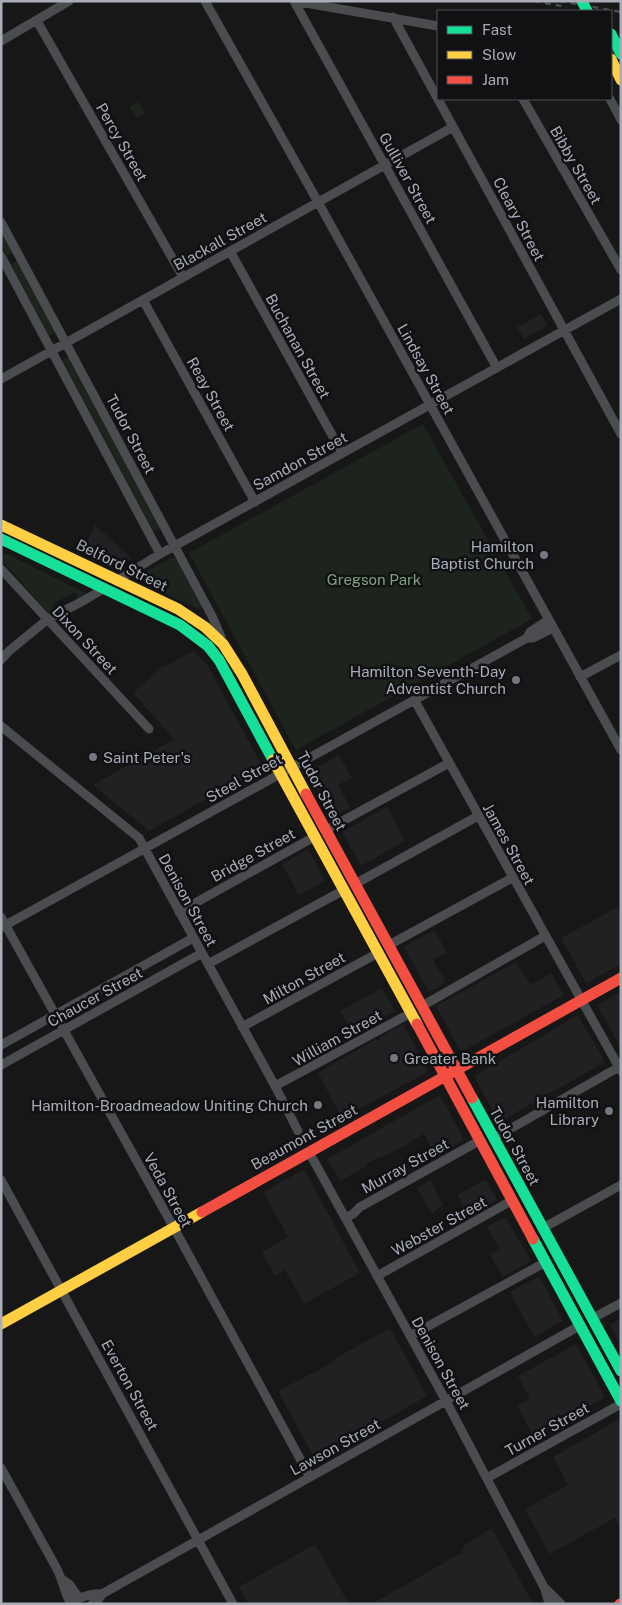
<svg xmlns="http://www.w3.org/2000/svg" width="622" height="1605" font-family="'Public Sans',sans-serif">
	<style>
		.built { fill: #212123 }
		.green { fill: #1d241e }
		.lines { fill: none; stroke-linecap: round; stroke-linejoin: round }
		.street { stroke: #4b4c50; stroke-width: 9 }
		.fast { stroke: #16e098; stroke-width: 11 }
		.slow { stroke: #ffcf43; stroke-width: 11 }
		.jam { stroke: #f24e42; stroke-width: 11 }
		.rail { stroke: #4b4c4f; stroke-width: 2.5; stroke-dasharray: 6 5; stroke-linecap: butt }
		.fast-bridge { stroke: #16e098; stroke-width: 11 }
		.poi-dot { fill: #757880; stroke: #111113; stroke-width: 2 }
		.labels { text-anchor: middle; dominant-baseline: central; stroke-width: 5; stroke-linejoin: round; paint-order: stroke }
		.street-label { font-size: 15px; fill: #a8adb8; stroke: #111113 }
		.poi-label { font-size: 15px; fill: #a8adb8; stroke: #111113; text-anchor: end }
		.park-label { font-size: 15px; fill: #7fa381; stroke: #111113 }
	</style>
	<rect width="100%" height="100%" fill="#171717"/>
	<path class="built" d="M541,314L547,326L524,339L517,327Z
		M95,525L132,558L117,566L83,551Z
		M194,651L208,666L263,768L149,831L93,785L174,739L133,693L162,667H164Z
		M339,755L352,778L338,785L350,807L333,817L308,772Z
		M387,807L405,841L361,866L342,832Z
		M308,849L325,881L299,895L282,864Z
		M618,907L621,912V964L586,983L561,938Z
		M434,930L447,952L433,960L446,982L429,992L404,947Z
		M516,962L530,985L551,973L564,995L461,1052L436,1006Z
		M382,988L395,1011L353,1034L340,1011Z
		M621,992V1047L597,1005Z
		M578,1015L605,1062L499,1122L475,1078L476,1075Z
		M403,1024L427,1068L426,1073L342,1118L318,1073L376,1039L378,1041L380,1040V1037Z
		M440,1095L464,1140L435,1156L424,1134L397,1150L382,1157L377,1158L366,1164L367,1166L340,1181L327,1159Z
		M304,1169L360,1273L304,1304L285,1270L275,1276L262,1252L288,1237L263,1192Z
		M486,1179L497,1200L469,1216L457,1195Z
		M431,1180L442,1203V1206L432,1214L417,1188Z
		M506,1217L531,1261L503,1277L490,1255L500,1249L487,1227Z
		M539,1276L563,1321L534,1337L510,1292Z
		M621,1318V1346L610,1325Z
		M390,1328L427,1396L315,1459L278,1391L335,1361L334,1359Z
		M576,1344L605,1397L534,1437L517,1406L530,1398L518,1376Z
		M618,1420L621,1426V1527L615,1518L549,1554L525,1509L568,1485L553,1457Z
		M492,1528L533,1604H372L461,1553L464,1545Z
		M315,1544L349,1604H248L239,1587Z"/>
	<path class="green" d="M138,102L145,113L136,118L129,107Z
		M1,231L13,252L7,256L1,246Z
		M17,261L55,333L49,336L11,264Z
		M68,357L160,529L154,532L62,360Z
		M423,424L532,619L296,750L189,553Z
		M5,554L9,555L87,594L79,599L74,592L52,605L56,612H47L2,560L1,558Z
		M171,558H175L178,560L202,606L200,610L139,581V575Z"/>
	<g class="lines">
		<path class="street" d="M205,1L318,202L621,750
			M294,1L497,368
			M294,1L438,26
			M393,17L621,434
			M37,21L183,277
			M1,41L69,1
			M523,99L621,270
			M610,99L621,120
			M1,222L212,616L221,637
			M230,251L342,453
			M1,256L160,554
			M143,300L255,502
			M1,379L453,127
			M1,569L149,729
			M116,581L160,554L621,299
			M527,638L530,632L548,620
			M1,660L9,651L48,619L83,601L105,588
			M580,677L621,655
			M415,701L621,1071
			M1,726L139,838L275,1086L298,1131
			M326,830L449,763
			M355,884L478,816
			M179,912L314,837
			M1,917L174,1228L310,1477
			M2,927L527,638H533L553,628
			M389,945L512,878
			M208,964L344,890
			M422,1006L545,936
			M242,1027L378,953
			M1,1045L193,938
			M1,1065L202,953
			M275,1086L411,1013
			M494,1138L621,1066
			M309,1152L446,1401L545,1589L549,1604
			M1,1180L233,1604
			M345,1218L353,1214L360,1207L479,1141
			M543,1228L621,1185
			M377,1276L513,1200
			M593,1318L621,1303
			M410,1336L546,1262
			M1,1468L57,1569C63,1581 64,1592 71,1604
			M487,1478L621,1404
			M63,1580L70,1585L79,1598
			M546,1589L561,1604
			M71,1604L75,1599C86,1597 90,1592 102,1594
			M92,1604L99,1599L102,1594L581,1325"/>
		<path class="fast" d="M611,34L621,54
			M1,539L180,625L208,646L219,660L273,760
			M472,1098L621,1371
			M533,1239L621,1401"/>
		<path class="slow" d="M611,59L621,80
			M1,525L178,609L205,627L223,644L242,674L306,794
			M273,760L417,1024
			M1,1324L202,1212"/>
		<path class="jam" d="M306,794L472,1098
			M417,1024L533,1239
			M202,1212L621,978
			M620,1604H621"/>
		<path class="rail" d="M534,1L567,7
			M560,1L621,12"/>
		<path class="fast-bridge" d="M582,1L587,11"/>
	</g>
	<g class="poi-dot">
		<circle cx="544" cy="555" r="5"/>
		<circle cx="516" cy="680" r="5"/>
		<circle cx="93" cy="757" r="5"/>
		<circle cx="394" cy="1058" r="5"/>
		<circle cx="318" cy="1105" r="5"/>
		<circle cx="609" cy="1111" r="5"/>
	</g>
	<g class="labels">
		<g class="street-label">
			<text transform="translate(122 142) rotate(60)">Percy Street</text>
			<text transform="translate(576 165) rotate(60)">Bibby Street</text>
			<text transform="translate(408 178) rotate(61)">Gulliver Street</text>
			<text transform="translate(519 219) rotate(62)">Cleary Street</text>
			<text transform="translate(220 241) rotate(-29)">Blackall Street</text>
			<text transform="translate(298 346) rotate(61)">Buchanan Street</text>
			<text transform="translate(426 369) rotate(61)">Lindsay Street</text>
			<text transform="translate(211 394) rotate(61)">Reay Street</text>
			<text transform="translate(131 434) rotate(62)">Tudor Street</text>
			<text transform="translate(300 461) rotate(-29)">Samdon Street</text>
			<text transform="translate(122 565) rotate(26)">Belford Street</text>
			<text transform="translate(85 640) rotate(47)">Dixon Street</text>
			<text transform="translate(244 778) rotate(-29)">Steel Street</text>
			<text transform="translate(322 791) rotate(62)">Tudor Street</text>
			<text transform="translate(509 844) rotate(61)">James Street</text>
			<text transform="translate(253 855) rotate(-29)">Bridge Street</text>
			<text transform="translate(188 900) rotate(61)">Denison Street</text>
			<text transform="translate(304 978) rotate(-29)">Milton Street</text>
			<text transform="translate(95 997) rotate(-29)">Chaucer Street</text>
			<text transform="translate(337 1038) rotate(-29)">William Street</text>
			<text transform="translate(304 1137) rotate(-29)">Beaumont Street</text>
			<text transform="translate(515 1146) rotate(61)">Tudor Street</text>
			<text transform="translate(405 1166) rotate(-29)">Murray Street</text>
			<text transform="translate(168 1190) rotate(61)">Veda Street</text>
			<text transform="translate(439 1226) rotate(-29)">Webster Street</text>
			<text transform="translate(441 1363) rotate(61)">Denison Street</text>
			<text transform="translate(130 1385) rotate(61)">Everton Street</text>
			<text transform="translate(547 1429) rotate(-29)">Turner Street</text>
			<text transform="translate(335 1447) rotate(-29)">Lawson Street</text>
		</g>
		<g class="poi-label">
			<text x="534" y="546">Hamilton<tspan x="534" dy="17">Baptist Church</tspan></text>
			<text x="506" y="671">Hamilton Seventh-Day<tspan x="506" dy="17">Adventist Church</tspan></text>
			<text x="103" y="757" text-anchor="start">Saint Peter's</text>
			<text x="404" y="1058" text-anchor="start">Greater Bank</text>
			<text x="599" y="1102">Hamilton<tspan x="599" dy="17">Library</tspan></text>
			<text x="308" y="1105">Hamilton-Broadmeadow Uniting Church</text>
		</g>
		<g class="park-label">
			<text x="374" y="579">Gregson Park</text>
		</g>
	</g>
	<rect width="622" height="1605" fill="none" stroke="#a8adb8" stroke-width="5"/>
	<rect x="437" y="10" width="175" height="90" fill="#111113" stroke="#4d4f55"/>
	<rect x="447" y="26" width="25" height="8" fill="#16e098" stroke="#4d4f55"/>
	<text x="482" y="35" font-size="15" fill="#a8adb8">Fast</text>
	<rect x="447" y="51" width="25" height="8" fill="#ffcf43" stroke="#4d4f55"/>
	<text x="482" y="60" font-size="15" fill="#a8adb8">Slow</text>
	<rect x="447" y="76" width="25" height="8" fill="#f24e42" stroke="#4d4f55"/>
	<text x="482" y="85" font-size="15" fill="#a8adb8">Jam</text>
</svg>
